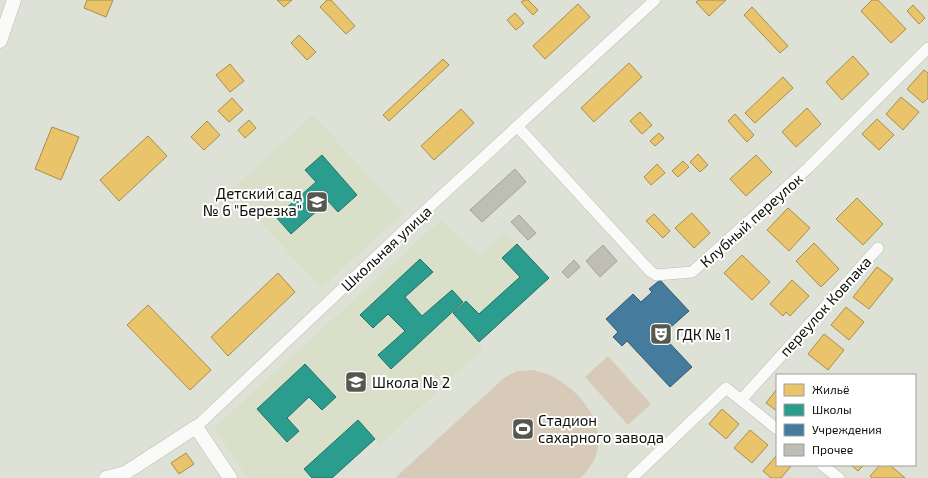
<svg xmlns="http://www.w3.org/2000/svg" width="928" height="478" font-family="'Exo 2',sans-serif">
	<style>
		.built { fill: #dadfca }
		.green { fill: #d8cab8 }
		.homes { fill: #e9c46a; stroke: #a78e4d }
		.schools { fill: #2a9d8f; stroke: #217266 }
		.public { fill: #457b9d; stroke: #345b70 }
		.building { fill: #bebeb5; stroke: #a3a39a }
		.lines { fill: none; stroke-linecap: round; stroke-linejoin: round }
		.minor-casing { stroke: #babdb4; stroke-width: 12 }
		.tertiary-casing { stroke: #babdb4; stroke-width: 15 }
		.minor { stroke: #fafaf9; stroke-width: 11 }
		.tertiary { stroke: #fafaf9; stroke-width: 14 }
		.labels { text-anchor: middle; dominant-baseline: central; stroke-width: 4; stroke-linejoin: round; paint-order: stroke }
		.poi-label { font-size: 15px; fill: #0d0f08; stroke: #fff; text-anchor: start }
		.street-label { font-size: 15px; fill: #0d0f08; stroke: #fff }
	</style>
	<rect width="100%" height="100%" fill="#dee1d6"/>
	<path class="built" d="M313,115L403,213L321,288L231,190Z
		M441,220L480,256L504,233L517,244L549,278L478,343L483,349L379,446L375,439L332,478H247L214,428Z"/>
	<path class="green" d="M608,356L651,404L628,425L585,377Z
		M533,370C538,372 545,373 550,375C590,395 619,443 580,478H395L504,378L517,371Z"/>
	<path class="homes" d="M87,0H113L106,17L84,8Z
		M277,0H292L284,7Z
		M327,0H331L355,26L346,34L320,7Z
		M524,0H528L538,10L533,15L521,2Z
		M699,0H726L709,16L696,2Z
		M872,0H878L906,29L891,43L861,11Z
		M578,4L590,17L545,59L533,46Z
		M913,5L925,18L919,24L907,11Z
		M752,7L788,46L780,53L744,15Z
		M515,13L524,23L516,30L507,20Z
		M299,35L316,52L307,60L291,43Z
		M853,56L869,74L842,100L826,82Z
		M443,59L449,65L389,121L383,115Z
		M629,63L642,77L594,122L581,108Z
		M230,64L244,81L230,92L216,75Z
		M924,70L928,73V98L923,103L907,89Z
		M783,77L793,88L755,123L745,113Z
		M901,97L919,112L903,130L886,114Z
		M232,98L243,110L229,122L218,111Z
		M807,108L821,124L796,147L782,132Z
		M461,109L474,123L434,160L421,146Z
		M640,112L652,125L642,134L630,121Z
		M735,114L754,135L747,142L728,121Z
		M877,119L894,135L879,150L862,134Z
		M249,120L256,128L245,138L238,130Z
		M207,121L220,135L204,150L191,137Z
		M52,127L79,137L61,180L35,169Z
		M659,133L664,138L655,146L650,141Z
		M148,136L167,156L119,201L100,180Z
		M698,154L708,165L700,172L690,162Z
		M756,155L772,172L746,196L730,179Z
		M683,161L689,167L678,177L672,171Z
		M657,164L665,173L651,185L644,177Z
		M857,198L883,224L863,245L836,219Z
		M788,208L810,228L789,251L767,230Z
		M692,213L710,233L694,248L675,228Z
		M654,214L670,231L663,238L646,221Z
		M814,243L839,269L821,287L796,261Z
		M742,255L770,282L752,300L724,273Z
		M877,267L893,279L869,309L853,297Z
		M278,273L295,292L228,356L211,337Z
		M792,280L809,296L790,316L786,312L783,316L770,304Z
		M148,305L211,370L190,390L127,325Z
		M846,307L864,322L849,340L831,325Z
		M824,334L844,350L828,370L808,354Z
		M777,389V411L766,403Z
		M722,409L739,424L726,439L709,424Z
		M750,430L768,445L752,463L734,448Z
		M186,453L194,464L179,474L171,463Z
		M777,455V465H792L781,478H771L763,471Z
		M851,465H864L858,471Z
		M880,465H890L905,478H872L870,476Z"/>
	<path class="schools" d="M322,155L357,195L338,212L328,201L291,234L276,217L316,182L305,170Z
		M517,244L549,278L479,342L453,313L466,301L479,314L520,277L502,258Z
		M420,259L433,272L405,297L422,316L452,290L463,302L391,369L378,355L405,331L388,314L373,328L360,315Z
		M305,364L336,397L322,410L309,397L287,418L299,431L287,442L257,409Z
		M358,420L375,439L332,478H312L304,469Z"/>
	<path class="public" d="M660,280L689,311L662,335L692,367L670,387L627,341L622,346L613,337L618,332L606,319L633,294L641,302L652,292L649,289Z"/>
	<path class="building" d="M515,169L526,182L482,222L470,210Z
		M519,215L536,233L528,240L511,222Z
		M603,245L617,261L600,277L586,261Z
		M574,260L580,267L568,278L562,272Z"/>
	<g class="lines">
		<g class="minor-casing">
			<path id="minor" d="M517,126L650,271L656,275L692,272L809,167L928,48
				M741,400L878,248
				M196,427L414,221L655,0
				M822,465L839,478
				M632,478L726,388L777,429"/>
		</g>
		<g class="tertiary-casing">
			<path id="tertiary" d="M0,41L14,0
				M106,478L125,473L196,427L230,478"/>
		</g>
		<use href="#minor" class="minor"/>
		<use href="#tertiary" class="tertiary"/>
	</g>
	<defs>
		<g id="school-square" transform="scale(1.15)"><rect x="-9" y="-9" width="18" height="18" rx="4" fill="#565850" stroke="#fff"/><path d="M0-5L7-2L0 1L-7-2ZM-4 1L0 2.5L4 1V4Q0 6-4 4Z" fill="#fff"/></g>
		<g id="theatre-square" transform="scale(1.15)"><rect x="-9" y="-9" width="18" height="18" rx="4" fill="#565850" stroke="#fff"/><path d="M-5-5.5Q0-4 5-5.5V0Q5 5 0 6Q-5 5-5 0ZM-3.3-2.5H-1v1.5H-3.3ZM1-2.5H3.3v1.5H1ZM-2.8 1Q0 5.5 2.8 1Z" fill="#fff"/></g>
		<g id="stadium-square" transform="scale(1.15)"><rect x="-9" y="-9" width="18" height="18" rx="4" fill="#565850" stroke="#fff"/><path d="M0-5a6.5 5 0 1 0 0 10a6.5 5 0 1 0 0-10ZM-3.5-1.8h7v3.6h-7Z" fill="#fff"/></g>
	</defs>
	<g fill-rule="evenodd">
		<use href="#school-square" x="317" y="202"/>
		<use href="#theatre-square" x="661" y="334"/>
		<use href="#school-square" x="356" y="382"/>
		<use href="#stadium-square" x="523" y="429"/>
	</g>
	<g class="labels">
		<g class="poi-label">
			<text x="302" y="193" text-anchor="end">Детский сад<tspan x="302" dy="17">№ 6 "Березка"</tspan></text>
			<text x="676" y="334">ГДК № 1</text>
			<text x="372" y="382">Школа № 2</text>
			<text x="538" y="420">Стадион<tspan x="538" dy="17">сахарного завода</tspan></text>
		</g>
		<g class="street-label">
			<text transform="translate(751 220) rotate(-42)">Клубный переулок</text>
			<text transform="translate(386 248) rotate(-43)">Школьная улица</text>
			<text transform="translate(825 306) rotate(-48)">переулок Ковпака</text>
		</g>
	</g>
	<rect x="776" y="374" width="140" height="92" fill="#ffffff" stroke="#9e9f9c"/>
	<rect x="784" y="384" width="20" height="12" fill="#e9c46a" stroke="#9e9f9c"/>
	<text x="812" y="394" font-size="12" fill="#0d0f08">Жильё</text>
	<rect x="784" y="404" width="20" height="12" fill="#2a9d8f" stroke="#9e9f9c"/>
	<text x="812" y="414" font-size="12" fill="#0d0f08">Школы</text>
	<rect x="784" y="424" width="20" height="12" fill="#457b9d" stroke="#9e9f9c"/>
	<text x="812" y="434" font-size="12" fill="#0d0f08">Учреждения</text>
	<rect x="784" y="444" width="20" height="12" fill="#bebeb5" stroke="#9e9f9c"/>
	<text x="812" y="454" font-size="12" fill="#0d0f08">Прочее</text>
</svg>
